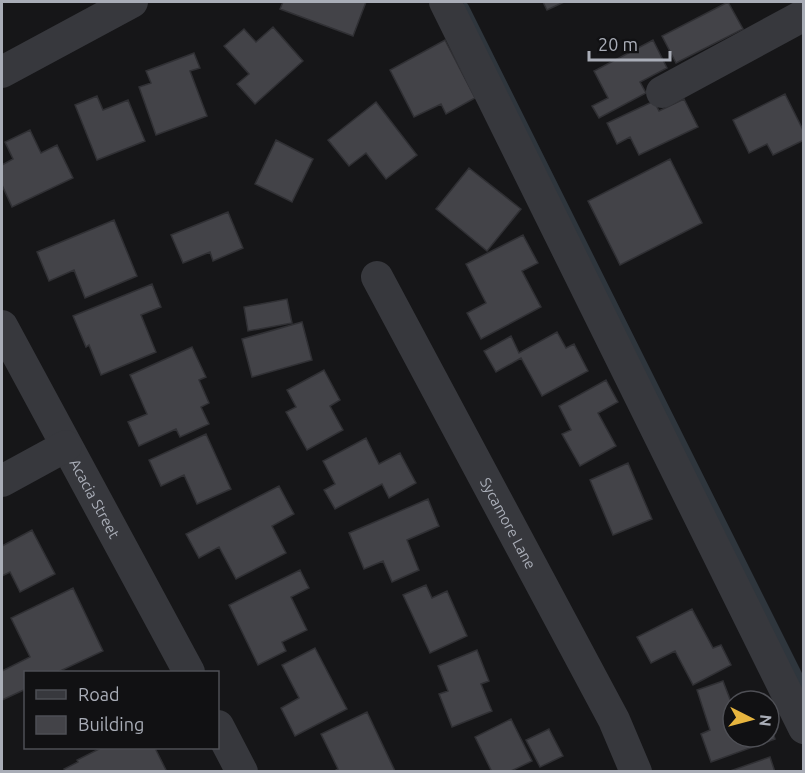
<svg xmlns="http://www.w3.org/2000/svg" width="805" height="773" font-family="Ubuntu,sans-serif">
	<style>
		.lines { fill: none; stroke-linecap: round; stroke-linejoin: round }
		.stream { stroke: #2f363d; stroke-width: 8 }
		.building { fill: #434348; stroke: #303034; stroke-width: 1.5 }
		.minor { stroke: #37383d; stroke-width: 32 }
		.labels { text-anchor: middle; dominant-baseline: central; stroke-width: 4.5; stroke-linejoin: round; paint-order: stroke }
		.street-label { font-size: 15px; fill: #a9adb7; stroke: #111113 }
	</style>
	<rect width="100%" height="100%" fill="#161618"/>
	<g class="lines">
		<path class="stream" d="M465,7L804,686"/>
	</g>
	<path class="building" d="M283,2H366L353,36L280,9Z
		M543,2H564L547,10Z
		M728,2L743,29L676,63L662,36Z
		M273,27L303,61L255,104L237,84L249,74L224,46L244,29L256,42Z
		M445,40L475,98L446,114L441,104L414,117L390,70Z
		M653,40L667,68L640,82L646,93L599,118L592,106L608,98L594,71Z
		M194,53L200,68L190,71L207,116L156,135L139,87L151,83L146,71Z
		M785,94L804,132V140L773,155L767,144L749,153L733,120Z
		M97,96L103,110L128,100L145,141L97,160L75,105Z
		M684,99L698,127L639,155L630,137L617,144L607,123L654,101L659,111Z
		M376,102L417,155L386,179L366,153L349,166L328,140Z
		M30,130L41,153L57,145L73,178L12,207L2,185V165L13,159L5,142Z
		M276,140L313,159L292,202L255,184Z
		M670,159L702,223L620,265L588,201Z
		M469,168L521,209L487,251L436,209Z
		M228,212L243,248L213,261L210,252L183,263L171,235Z
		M114,220L137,276L85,298L74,270L49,281L37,252Z
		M523,235L538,263L522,271L541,307L481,339L467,313L486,303L466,264Z
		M152,284L161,307L141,315L156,352L101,375L89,345L86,347L73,316Z
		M287,299L292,323L248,331L244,307Z
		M302,322L312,360L252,377L242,339Z
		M557,332L566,348L574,344L588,371L542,396L521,358L496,372L484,351L511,336L519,353Z
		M192,347L206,377L199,380L209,403L201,407L209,424L180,437L176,429L139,446L128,422L147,414L130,375Z
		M324,370L340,400L330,406L343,430L307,450L286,412L296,407L287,390Z
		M606,380L618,402L598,413L616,446L580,466L562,434L571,430L559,406Z
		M206,434L231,489L197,504L184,475L161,486L149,460Z
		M366,438L379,464L400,453L416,483L389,498L382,484L335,509L324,490L335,484L323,461Z
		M628,463L652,519L613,535L590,480Z
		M279,486L294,514L272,526L286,553L236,579L219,547L199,558L186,534Z
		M428,499L439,526L407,540L419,570L392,582L383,561L364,569L349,533Z
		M32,530L55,574L20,592L10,572L2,576V546Z
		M300,570L309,588L291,597L307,630L282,642L286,651L258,665L229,605Z
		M426,585L432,598L447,591L467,636L430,653L403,595Z
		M73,588L103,651L58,672H26V689L2,700V671L30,657L11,618Z
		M692,609L713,648L721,645L731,665L693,685L675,651L651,663L637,637Z
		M315,648L347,709L295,736L281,708L299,698L282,665Z
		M477,650L489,681L481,684L492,711L452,727L439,694L448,691L438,666Z
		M723,681L733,707V737H769V720L775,739L711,762L701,734L710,730L697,690Z
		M367,712L395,771L333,772L338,769L321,734Z
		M511,719L532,761L509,772H492L475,737Z
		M549,729L563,756L540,767L526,740Z
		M101,748H155L167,772H66L64,769L78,762L77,760Z
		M770,757L775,772H730V771Z"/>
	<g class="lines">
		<g class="minor">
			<path d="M445,2L804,728"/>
			<path d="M2,72L132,2"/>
			<path d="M662,92L804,15"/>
			<path id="s1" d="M377,277L614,720L636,772"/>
			<path id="s2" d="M2,326L189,672"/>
			<path d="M2,481L66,446"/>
			<path d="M218,726L242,772"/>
		</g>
	</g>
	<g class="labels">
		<g class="street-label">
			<text stroke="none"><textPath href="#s2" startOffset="196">Acacia Street</textPath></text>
			<text stroke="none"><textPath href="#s1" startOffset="279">Sycamore Lane</textPath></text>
		</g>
	</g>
	<rect width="805" height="773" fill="none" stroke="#a9adb7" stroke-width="6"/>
	<rect x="24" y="671" width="195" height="78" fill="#111113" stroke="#4e4f55" stroke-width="1.5"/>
	<rect x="36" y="690" width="30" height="9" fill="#37383d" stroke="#4e4f55" stroke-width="1.5"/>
	<text x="78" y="701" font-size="18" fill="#a9adb7">Road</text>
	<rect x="36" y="716" width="30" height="18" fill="#434348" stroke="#4e4f55" stroke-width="1.5"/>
	<text x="78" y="731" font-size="18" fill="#a9adb7">Building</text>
	<g transform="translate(751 719) rotate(96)"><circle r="28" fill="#111113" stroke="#4e4f55" stroke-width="1.5"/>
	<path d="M0-4.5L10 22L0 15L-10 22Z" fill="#e7b53f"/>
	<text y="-9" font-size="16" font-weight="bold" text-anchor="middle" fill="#a9adb7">N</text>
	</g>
	<path d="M589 51v9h81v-9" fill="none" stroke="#a9adb7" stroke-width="3"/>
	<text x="598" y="51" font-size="18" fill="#a9adb7" stroke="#111113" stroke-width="4.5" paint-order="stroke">20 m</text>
</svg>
